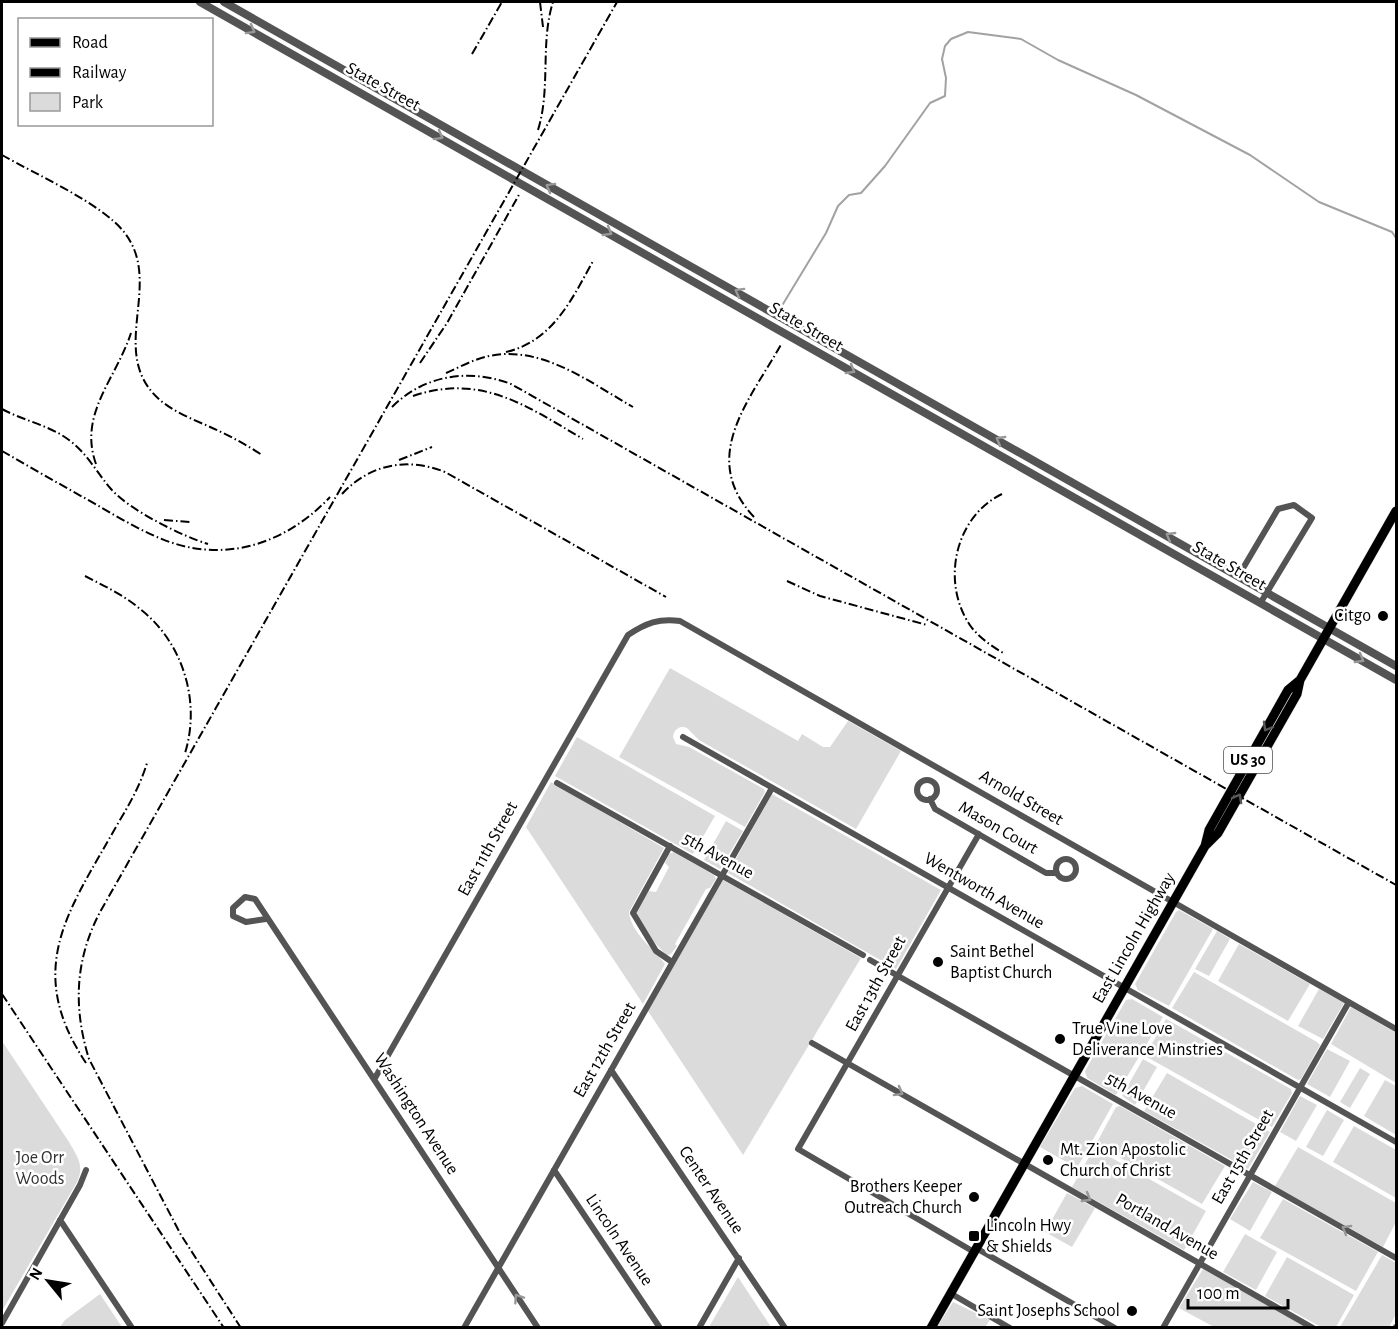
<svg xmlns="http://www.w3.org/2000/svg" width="1398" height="1329" font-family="'Alegreya Sans',sans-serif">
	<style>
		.green { fill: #dbdbdb }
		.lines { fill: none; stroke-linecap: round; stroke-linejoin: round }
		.stream { stroke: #a2a2a2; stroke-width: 2 }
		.primary-casing { stroke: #dbdbdb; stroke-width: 10 }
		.minor { stroke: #545454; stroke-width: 6 }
		.tertiary { stroke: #545454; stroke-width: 8 }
		.primary { stroke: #000; stroke-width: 9 }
		.rail { stroke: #000; stroke-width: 2; stroke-dasharray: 9 3 1.5 3; stroke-linecap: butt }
		.oneway { stroke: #989898 }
		.oneway2 { stroke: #595959 }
		.poi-dot { fill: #000; stroke: #fff; stroke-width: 2 }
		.labels { text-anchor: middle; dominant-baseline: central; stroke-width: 5; stroke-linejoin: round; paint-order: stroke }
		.shield { fill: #fff; stroke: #4c4c4c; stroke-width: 1.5 }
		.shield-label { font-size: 16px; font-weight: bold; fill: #000 }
		.street-label { font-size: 18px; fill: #000; stroke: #fff }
		.poi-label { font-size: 18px; fill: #000; stroke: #fff; text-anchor: start }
		.park-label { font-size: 18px; fill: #323232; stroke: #fff }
	</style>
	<rect width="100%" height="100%" fill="#fff"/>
	<path class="green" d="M670,668L798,741L802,734L823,747H830L848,721L901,751L856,829L699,740L687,728C679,725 674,730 673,737L676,744L689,747L764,789L765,792L745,827L619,757Z
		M577,737L715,816L693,854L555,776Z
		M551,782L664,848L629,912C631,933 654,949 665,964L643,1004L526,827Z
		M772,794L941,890L896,969L728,873Z
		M726,821L743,831L720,869L704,860Z
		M674,852L714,875L716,879L710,888L706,889L675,944L677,946L671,954L667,955C660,950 635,921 637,912C639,905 645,897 649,891L656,892L669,867L665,863L669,854Z
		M723,880L861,958L743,1155L648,1011Z
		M1179,910L1213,929L1169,1006L1138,990L1135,984L1176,912Z
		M1217,931L1230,939L1209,976L1195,969Z
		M1239,944L1310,984L1288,1021L1218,981Z
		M1194,972L1317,1042L1320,1045L1301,1079L1298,1080L1172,1008Z
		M1319,989L1344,1003L1323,1039L1298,1026Z
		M1132,999L1163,1017L1116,1095L1087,1078L1085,1071L1126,1000Z
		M1351,1007L1396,1033V1083L1331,1044Z
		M1166,1019L1291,1089L1292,1093L1272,1127L1145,1056Z
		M2,1041L69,1142C77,1156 85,1166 77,1182L2,1311Z
		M1327,1049L1350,1061L1330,1097L1307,1084Z
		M1143,1059L1157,1067L1135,1105L1122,1096Z
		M1360,1068L1370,1074L1350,1108L1340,1102Z
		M1167,1073L1270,1132L1248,1169L1144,1111Z
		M1385,1080L1396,1086V1135L1364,1116Z
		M1082,1086L1113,1104L1077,1168L1040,1147L1075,1088Z
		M1300,1096L1317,1105L1296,1141L1280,1132Z
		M1120,1106L1225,1166L1202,1204L1096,1144L1116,1107Z
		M1327,1110L1344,1120L1323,1156L1306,1147Z
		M1354,1126L1396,1150V1198L1333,1162Z
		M1298,1147L1396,1203V1222L1383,1247L1275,1186Z
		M1094,1148L1206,1211L1184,1250L1072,1187Z
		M1253,1182L1272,1192L1250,1231L1230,1219Z
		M1067,1193L1095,1208L1072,1247L1045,1232Z
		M1283,1199L1378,1252L1356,1291L1260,1238Z
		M1245,1234L1277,1252L1256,1290L1223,1272Z
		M1382,1255L1396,1263V1314L1389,1327H1340Z
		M1287,1257L1354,1295L1336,1327H1321L1265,1296Z
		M1203,1269L1306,1327H1214L1179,1308Z
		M738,1277L771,1327H709Z
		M100,1294L122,1327H60L65,1320Z
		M953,1302L990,1320L985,1327H937Z"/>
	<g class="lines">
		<path class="stream" d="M783,304L826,233L838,206L849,195L861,193L885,166L930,103L945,96L946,78L942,59L945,46L951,39L968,32L1021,39L1058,60L1136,95L1250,155L1319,202L1392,232L1396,238"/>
		<g class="primary-casing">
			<path id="primary" d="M1205,846L1209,830L1288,690L1300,680
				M931,1328L1205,846L1218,833L1297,694L1300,680L1396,511"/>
		</g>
		<path class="minor" d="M1239,575L1278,509L1294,505L1312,518L1261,602
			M683,737L1396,1142
			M917 790a10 10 0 1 1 20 0a10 10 0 1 1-20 0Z
			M557,783L863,955
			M930,799L935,809L1046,873H1057
			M670,846L633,913L656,951L672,962
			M1056 869a10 10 0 1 1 20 0a10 10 0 1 1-20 0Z
			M266,919L246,922L233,916V908L245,897L255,899L538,1328
			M870,960L1396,1258
			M812,1043L1313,1328
			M611,1070L785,1328
			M375,1078L628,635C646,623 659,618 680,621L1396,1029
			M554,1170L660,1328
			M60,1220L132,1328
			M976,1248L1115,1328
			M974,1252L798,1149L979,834
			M950,1293L1010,1328
			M2,1323L80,1185L86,1170
			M464,1328L772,788
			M699,1328L739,1258
			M1163,1328L1349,1002
			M1396,1328V1327"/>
		<path class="tertiary" d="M200,2L1396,680
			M224,2L1396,666"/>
		<use href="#primary" class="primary"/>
		<path class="rail" d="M540,2L543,27
			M472,54L502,2
			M538,130C551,88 540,43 553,2
			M2,155C35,174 101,203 124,232C163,281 112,345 152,392C169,412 196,420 219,431C234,438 248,446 262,455
			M506,352C553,341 572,299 593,261
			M420,363L447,323L520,193
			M446,373C460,367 474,359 489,356C542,345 589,382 633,407
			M413,396C481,373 527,406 583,439
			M392,407C424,375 469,368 511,384L1396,885
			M2,409C24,421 49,425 69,440C87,453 97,473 111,489C129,510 182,536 208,544
			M2,451C33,469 65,487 97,505C116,516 136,528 157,537C220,565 284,546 330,497
			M399,460L432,447
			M96,464C78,414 116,379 131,333
			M342,494C370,464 407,457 445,472L666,597
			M1002,494C954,517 940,585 972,628C981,639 993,647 1005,654
			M754,517C698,457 750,400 782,343
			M164,520L191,522
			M85,576C104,586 124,595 140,609C183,642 201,702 185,753
			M787,581L820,596L927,625
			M2,994L224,1328
			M86,1063C23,968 69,911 117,825C129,805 140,786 147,763
			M241,1328L181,1235L89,1059C73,1007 75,960 100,912L617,2"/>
	</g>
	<defs><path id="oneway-chevron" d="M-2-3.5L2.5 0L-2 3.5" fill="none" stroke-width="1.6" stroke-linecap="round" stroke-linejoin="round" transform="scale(1.5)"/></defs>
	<g class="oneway">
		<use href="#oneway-chevron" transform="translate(251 30) rotate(29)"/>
		<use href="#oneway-chevron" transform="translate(439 136) rotate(29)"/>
		<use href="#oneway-chevron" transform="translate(550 187) rotate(-151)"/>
		<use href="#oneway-chevron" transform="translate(608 232) rotate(30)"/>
		<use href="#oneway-chevron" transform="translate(739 292) rotate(-151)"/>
		<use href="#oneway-chevron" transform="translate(851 370) rotate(30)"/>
		<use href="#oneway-chevron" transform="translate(1000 440) rotate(-150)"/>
		<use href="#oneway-chevron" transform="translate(1170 536) rotate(-150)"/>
		<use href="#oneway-chevron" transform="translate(1360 659) rotate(30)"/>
		<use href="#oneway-chevron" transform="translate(899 1092) rotate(29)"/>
		<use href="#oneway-chevron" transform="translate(1087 1198) rotate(30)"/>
		<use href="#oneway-chevron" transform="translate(1346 1229) rotate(-150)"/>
		<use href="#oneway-chevron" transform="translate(518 1298) rotate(-124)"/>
	</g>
	<g class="oneway2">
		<use href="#oneway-chevron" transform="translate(1267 727) rotate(120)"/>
		<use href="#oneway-chevron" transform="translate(1238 798) rotate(-61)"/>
	</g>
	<g class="poi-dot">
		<circle cx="1383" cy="616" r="6"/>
		<circle cx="938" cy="962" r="6"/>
		<circle cx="1060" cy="1039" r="6"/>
		<circle cx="1048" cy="1160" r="6"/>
		<circle cx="974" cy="1197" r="6"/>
		<rect x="968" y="1230" width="12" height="12" rx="3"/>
		<circle cx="1132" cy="1311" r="6"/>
	</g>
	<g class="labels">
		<rect class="shield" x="1224" y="747" width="48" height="26" rx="4.5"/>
		<g class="shield-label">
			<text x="1248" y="760">US 30</text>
		</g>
		<g class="street-label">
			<text transform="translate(383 87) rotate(29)">State Street</text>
			<text transform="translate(806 327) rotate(30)">State Street</text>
			<text transform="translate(1229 566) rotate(30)">State Street</text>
			<text transform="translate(1021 798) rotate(30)">Arnold Street</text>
			<text transform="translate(998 828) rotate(30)">Mason Court</text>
			<text transform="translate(488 849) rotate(-61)">East 11th Street</text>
			<text transform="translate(718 856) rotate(29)">5th Avenue</text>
			<text transform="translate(984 891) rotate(30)">Wentworth Avenue</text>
			<text transform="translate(1134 938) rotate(-60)">East Lincoln Highway</text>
			<text transform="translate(876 984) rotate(-61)">East 13th Street</text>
			<text transform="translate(605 1050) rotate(-60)">East 12th Street</text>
			<text transform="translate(1141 1096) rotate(29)">5th Avenue</text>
			<text transform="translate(416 1114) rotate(57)">Washington Avenue</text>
			<text transform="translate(1243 1157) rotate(-60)">East 15th Street</text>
			<text transform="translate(711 1190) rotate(56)">Center Avenue</text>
			<text transform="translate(1167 1227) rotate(30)">Portland Avenue</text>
			<text transform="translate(619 1240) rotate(56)">Lincoln Avenue</text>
		</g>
		<g class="poi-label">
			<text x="1371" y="616" text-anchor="end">Citgo</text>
			<text x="950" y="952">Saint Bethel<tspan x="950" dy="21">Baptist Church</tspan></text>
			<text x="1072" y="1029">True Vine Love<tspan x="1072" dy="21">Deliverance Minstries</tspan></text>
			<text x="1060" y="1150">Mt. Zion Apostolic<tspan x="1060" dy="21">Church of Christ</tspan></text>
			<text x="962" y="1187" text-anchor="end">Brothers Keeper<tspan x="962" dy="21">Outreach Church</tspan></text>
			<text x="986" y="1226">Lincoln Hwy<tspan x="986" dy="21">&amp; Shields</tspan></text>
			<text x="1120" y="1311" text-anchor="end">Saint Josephs School</text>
		</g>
		<g class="park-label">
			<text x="40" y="1158">Joe Orr<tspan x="40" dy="21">Woods</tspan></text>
		</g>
	</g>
	<rect width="1398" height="1329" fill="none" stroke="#000000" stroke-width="6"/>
	<rect x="18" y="18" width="195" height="108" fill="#ffffff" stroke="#999999" stroke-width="1.5"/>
	<rect x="30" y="38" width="30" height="9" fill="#000000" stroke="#999999" stroke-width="1.5"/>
	<text x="72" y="48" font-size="18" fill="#000000">Road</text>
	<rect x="30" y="68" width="30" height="9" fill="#000000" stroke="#999999" stroke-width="1.5"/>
	<text x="72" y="78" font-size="18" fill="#000000">Railway</text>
	<rect x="30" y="93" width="30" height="18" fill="#dbdbdb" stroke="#999999" stroke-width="1.5"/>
	<text x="72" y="108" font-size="18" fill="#000000">Park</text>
	<g transform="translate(48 1281) rotate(300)" stroke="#ffffff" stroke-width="4.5" paint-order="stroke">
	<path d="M0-4.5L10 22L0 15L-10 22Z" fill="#000000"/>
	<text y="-9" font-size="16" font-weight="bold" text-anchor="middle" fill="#000000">N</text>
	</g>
	<path d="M1188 1299v9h100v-9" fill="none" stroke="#000000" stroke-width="3"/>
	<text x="1197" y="1299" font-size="18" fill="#000000" stroke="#ffffff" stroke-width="4.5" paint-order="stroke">100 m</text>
</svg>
